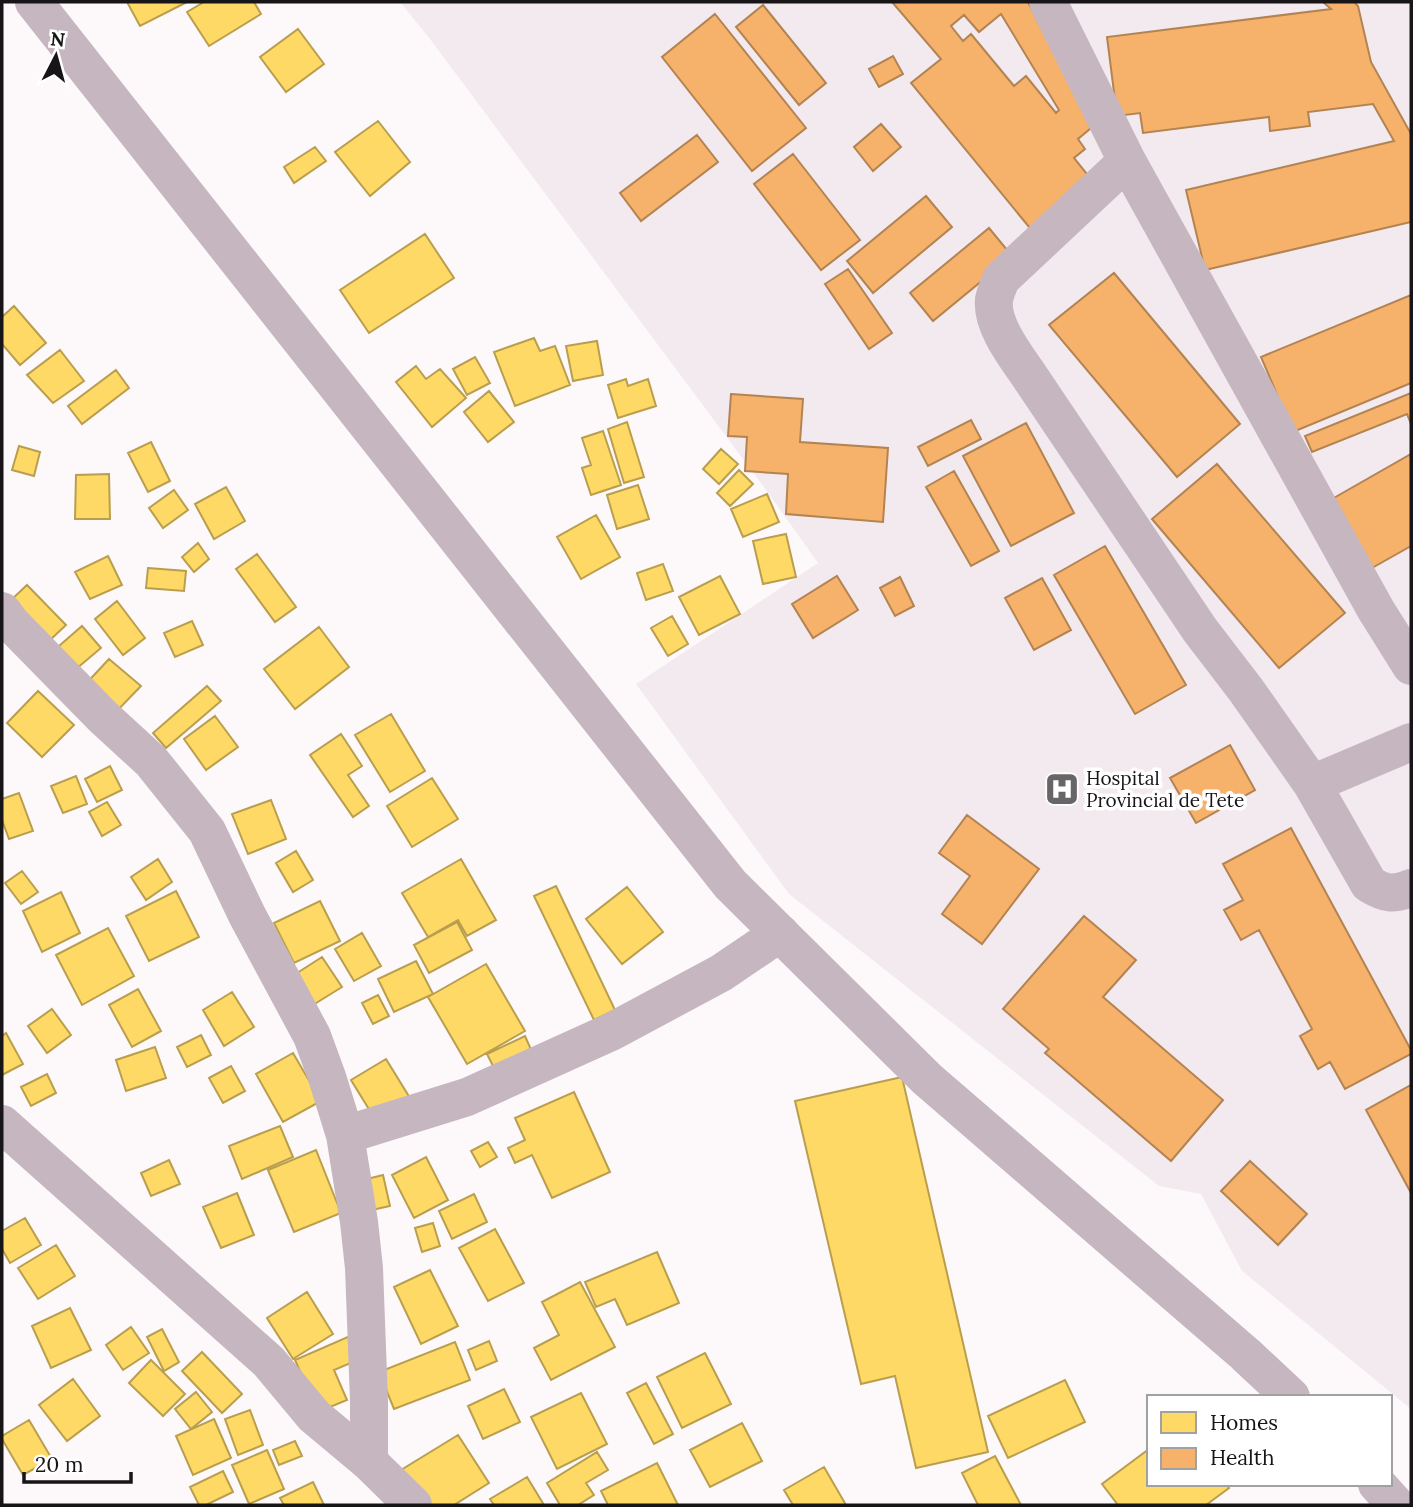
<svg xmlns="http://www.w3.org/2000/svg" width="1413" height="1507" font-family="Lora,serif">
	<style>
		.built { fill: #f3eaf0 }
		.homes { fill: #ffd966; stroke: #b99e4e; stroke-width: 2 }
		.health { fill: #f6b26b; stroke: #b38352; stroke-width: 2; fill-rule: evenodd }
		.lines { fill: none; stroke-linecap: round; stroke-linejoin: round }
		.minor { stroke: #c6b6c0; stroke-width: 38 }
		.labels { text-anchor: middle; dominant-baseline: central; stroke-width: 7; stroke-linejoin: round; paint-order: stroke }
		.poi-label { font-size: 19px; fill: #171517; stroke: #fff; text-anchor: start }
	</style>
	<rect width="100%" height="100%" fill="#fdf9fb"/>
	<path class="built" d="M400,2H1411V1409L1242,1271L1201,1194L1159,1186L789,894L636,684L818,563L766,490L430,39Z"/>
	<path class="homes" d="M127,2H187L140,26Z
		M204,2H254L261,14L209,46L187,12Z
		M298,29L324,64L286,92L260,57Z
		M378,121L410,162L370,196L335,152Z
		M315,147L326,161L294,183L284,167Z
		M425,234L454,278L369,333L340,290Z
		M14,306L46,343L20,365L2,344V317Z
		M534,338L540,351L555,346L570,385L515,406L494,352Z
		M597,341L603,375L573,381L566,346Z
		M60,350L84,381L53,403L27,375Z
		M475,357L490,383L467,395L453,369Z
		M416,366L426,379L440,369L466,398L432,427L396,382Z
		M116,370L129,388L82,424L68,406Z
		M626,379L628,386L648,379L656,406L618,418L608,385Z
		M489,391L514,422L488,442L464,412Z
		M627,422L644,477L624,483L608,429Z
		M603,431L621,485L591,495L582,468L591,465L582,438Z
		M151,442L170,481L148,492L128,453Z
		M19,446L40,452L34,476L12,470Z
		M721,449L738,464L719,484L703,469Z
		M739,470L753,484L730,506L717,493Z
		M109,474L110,519H75L76,475Z
		M638,485L649,519L617,529L607,495Z
		M226,487L245,521L214,539L195,504Z
		M174,490L188,510L163,528L149,508Z
		M767,494L779,522L743,537L731,509Z
		M596,515L620,557L581,579L557,537Z
		M786,534L796,577L763,584L753,541Z
		M198,543L209,559L194,572L182,557Z
		M257,554L296,607L275,622L236,569Z
		M108,556L122,585L90,599L75,572Z
		M663,564L673,591L646,600L637,573Z
		M148,568L186,571L184,591L146,588Z
		M720,576L740,614L699,635L679,597Z
		M27,585L66,625L49,641L10,601Z
		M117,601L145,638L123,655L95,619Z
		M672,616L688,644L668,656L651,628Z
		M192,621L203,645L175,657L164,633Z
		M82,626L101,648L70,674L52,652Z
		M319,627L349,667L295,709L264,669Z
		M109,659L141,686L114,714L82,688Z
		M207,686L221,701L166,748L153,733Z
		M38,691L74,725L42,757L7,723Z
		M391,714L425,771L390,792L355,735Z
		M215,716L238,747L206,770L184,739Z
		M341,734L362,766L348,775L369,806L353,817L310,755Z
		M110,766L122,790L97,802L85,779Z
		M76,776L87,804L63,813L51,786Z
		M432,778L458,819L412,847L387,806Z
		M19,793L33,831L9,839L2,820V799Z
		M271,800L286,839L248,854L232,814Z
		M107,802L121,825L102,836L89,812Z
		M296,851L313,880L293,892L276,863Z
		M158,859L172,882L146,900L131,877Z
		M461,859L496,920L467,936L458,920L428,937L402,893Z
		M22,871L38,892L21,904L5,883Z
		M556,886L615,1010L594,1020L534,896Z
		M627,887L663,932L622,964L586,919Z
		M176,891L199,937L149,961L126,916Z
		M61,892L80,933L42,952L23,911Z
		M320,901L340,941L294,963L274,923Z
		M457,922L472,950L429,973L414,945Z
		M108,928L134,976L82,1005L56,955Z
		M362,933L381,966L354,981L335,949Z
		M322,957L342,987L313,1005L294,975Z
		M416,961L433,994L394,1012L378,979Z
		M486,964L525,1031L467,1064L428,997Z
		M138,989L161,1031L132,1047L109,1005Z
		M232,992L254,1027L224,1046L203,1010Z
		M378,995L389,1016L373,1024L362,1003Z
		M52,1009L71,1035L47,1053L28,1026Z
		M6,1033L23,1064L2,1075V1036Z
		M201,1035L211,1055L187,1067L177,1047Z
		M525,1036L536,1061L499,1078L487,1054Z
		M155,1047L166,1078L126,1091L116,1060Z
		M293,1053L321,1101L283,1122L256,1074Z
		M386,1059L413,1103L378,1124L351,1080Z
		M231,1066L245,1091L223,1103L209,1078Z
		M47,1074L56,1093L31,1106L21,1087Z
		M902,1077L988,1452L916,1468L895,1376L861,1384L795,1101Z
		M574,1092L610,1172L552,1198L532,1155L515,1163L508,1148L525,1140L515,1118Z
		M280,1126L293,1157L242,1179L229,1146Z
		M488,1142L497,1157L480,1167L471,1151Z
		M316,1150L341,1213L294,1232L268,1170Z
		M426,1157L448,1200L414,1218L392,1175Z
		M169,1160L180,1184L151,1196L141,1173Z
		M383,1175L390,1206L367,1211L359,1181Z
		M237,1193L254,1235L221,1248L203,1207Z
		M474,1194L487,1222L452,1239L439,1211Z
		M25,1218L41,1245L10,1263L2,1249V1231Z
		M433,1223L440,1246L422,1252L415,1228Z
		M495,1229L524,1283L488,1301L459,1248Z
		M56,1245L75,1276L38,1299L18,1268Z
		M657,1252L679,1303L627,1325L615,1299L596,1307L585,1282Z
		M430,1270L458,1326L421,1344L394,1287Z
		M580,1282L615,1347L551,1380L534,1348L559,1335L542,1302Z
		M307,1292L333,1334L293,1359L267,1318Z
		M70,1308L91,1350L51,1368L32,1326Z
		M131,1327L149,1353L123,1370L106,1345Z
		M162,1329L179,1362L164,1371L147,1337Z
		M350,1336L360,1359L334,1370L347,1400L318,1412L295,1360Z
		M489,1341L497,1361L476,1370L468,1350Z
		M455,1342L470,1380L394,1409L379,1372Z
		M202,1352L242,1394L222,1413L182,1371Z
		M705,1353L731,1404L682,1428L657,1377Z
		M151,1360L185,1394L163,1416L129,1383Z
		M73,1379L100,1416L67,1441L39,1405Z
		M1065,1380L1085,1422L1008,1458L988,1416Z
		M646,1383L673,1434L654,1444L627,1393Z
		M504,1389L520,1422L483,1439L468,1406Z
		M196,1392L212,1412L191,1429L175,1409Z
		M581,1393L607,1444L557,1469L531,1417Z
		M250,1410L263,1445L238,1455L225,1419Z
		M214,1419L231,1458L193,1475L176,1436Z
		M29,1420L52,1459L23,1475L2,1439V1436Z
		M742,1423L762,1461L710,1487L690,1450Z
		M458,1435L489,1483L454,1505H424L401,1470Z
		M295,1441L302,1456L279,1465L273,1450Z
		M1149,1449V1484H1226L1229,1488L1206,1505H1118L1102,1484Z
		M267,1450L284,1489L249,1504L232,1465Z
		M597,1452L608,1470L586,1483L594,1495L578,1505H560L547,1483Z
		M995,1456L1021,1505H978L962,1473Z
		M657,1463L678,1505H608L601,1491Z
		M824,1467L846,1505H793L784,1490Z
		M223,1471L233,1492L206,1505H199L190,1487Z
		M527,1477L544,1505H494L490,1499Z
		M313,1482L324,1505H284L280,1498Z"/>
	<path class="health" d="M892,2H1028L1076,96L1097,123L1078,139L1085,149L1074,158L1095,184L1034,233L911,83L941,59ZM1001,14L1059,110L1056,113L1026,76L1014,86L971,34L963,41L951,26L964,15L979,32Z
		M1323,2H1354L1358,6L1371,62L1411,134V222L1205,270L1186,190L1394,141L1373,104L1308,112L1310,126L1270,131L1269,117L1143,133L1140,113L1117,116L1107,37L1331,9Z
		M763,5L826,83L799,105L736,27Z
		M715,14L806,128L752,171L662,57Z
		M893,56L903,74L879,87L869,69Z
		M881,124L901,147L873,171L854,147Z
		M697,135L718,162L641,221L620,193Z
		M793,154L860,240L821,270L754,184Z
		M926,196L952,227L873,293L847,261Z
		M989,228L1012,256L933,321L910,293Z
		M848,269L892,333L869,349L825,284Z
		M1114,273L1240,424L1177,477L1049,325Z
		M1411,295V383L1293,432L1261,357Z
		M1411,393V424L1407,414L1312,452L1305,436Z
		M731,394L803,399L800,442L888,448L883,522L786,514L788,474L745,471L747,437L728,436Z
		M971,420L981,439L928,466L918,447Z
		M1026,423L1074,513L1011,546L963,456Z
		M1411,454V546L1372,568L1332,499Z
		M1217,464L1345,613L1279,668L1152,519Z
		M954,471L999,551L971,566L926,487Z
		M1105,546L1186,685L1135,714L1054,575Z
		M837,576L858,610L813,638L792,604Z
		M900,577L914,606L895,616L880,588Z
		M1042,578L1071,630L1034,650L1005,598Z
		M1230,745L1255,790L1196,823L1170,778Z
		M967,815L1039,869L982,944L942,914L970,876L939,853Z
		M1291,828L1411,1050V1054L1345,1089L1330,1062L1318,1069L1300,1036L1312,1029L1259,930L1241,940L1224,910L1243,900L1223,864Z
		M1084,916L1136,960L1103,997L1223,1100L1171,1161L1045,1053L1049,1049L1003,1009Z
		M1411,1085V1193L1366,1110Z
		M1250,1161L1307,1214L1278,1245L1221,1191Z"/>
	<g class="lines">
		<path class="minor" d="M34,2L730,884L927,1079L1245,1354L1291,1397
			M1048,2L1127,161L1376,610L1411,666
			M1127,161L1001,279C999,285 995,293 994,300C991,326 1018,359 1032,380L1200,630L1246,690L1312,784L1369,884C1385,894 1393,895 1411,888
			M2,611L11,623L103,717L151,761L207,831L247,915L312,1036L327,1077L345,1135L359,1222L364,1268L369,1401V1462
			M1312,784L1411,742
			M2,1124L269,1362L314,1416L369,1462L413,1505
			M345,1135L467,1097L611,1032L721,973L780,933
			M1377,1484L1396,1505"/>
	</g>
	<defs>
		<g id="hospital-square" transform="scale(1.75)"><rect x="-9" y="-9" width="18" height="18" rx="4" fill="#686567" stroke="#fff"/><path d="M-5-5h3v3.5h4V-5h3V5h-3V1.5h-4V5h-3Z" fill="#fff"/></g>
	</defs>
	<g fill-rule="evenodd">
		<use href="#hospital-square" x="1062" y="789"/>
	</g>
	<g class="labels">
		<g class="poi-label">
			<text x="1086" y="778">Hospital<tspan x="1086" dy="22">Provincial de Tete</tspan></text>
		</g>
	</g>
	<rect width="1413" height="1507" fill="none" stroke="#171517" stroke-width="7"/>
	<rect x="1147" y="1395" width="245" height="91" fill="#ffffff" stroke="#a2a1a2" stroke-width="2"/>
	<rect x="1161" y="1412" width="35" height="21" fill="#ffd966" stroke="#a2a1a2" stroke-width="2"/>
	<text x="1210" y="1430" font-size="21" fill="#171517">Homes</text>
	<rect x="1161" y="1448" width="35" height="21" fill="#f6b26b" stroke="#a2a1a2" stroke-width="2"/>
	<text x="1210" y="1465" font-size="21" fill="#171517">Health</text>
	<g transform="translate(56 56) rotate(6)" stroke="#ffffff" stroke-width="5" paint-order="stroke">
	<path d="M0-5L12 26L0 18L-12 26Z" fill="#171517"/>
	<text y="-10" font-size="19" font-weight="bold" text-anchor="middle" fill="#171517">N</text>
	</g>
	<path d="M24 1472v10h107v-10" fill="none" stroke="#171517" stroke-width="3.5"/>
	<text x="35" y="1472" font-size="21" fill="#171517" stroke="#ffffff" stroke-width="5" paint-order="stroke">20 m</text>
</svg>
